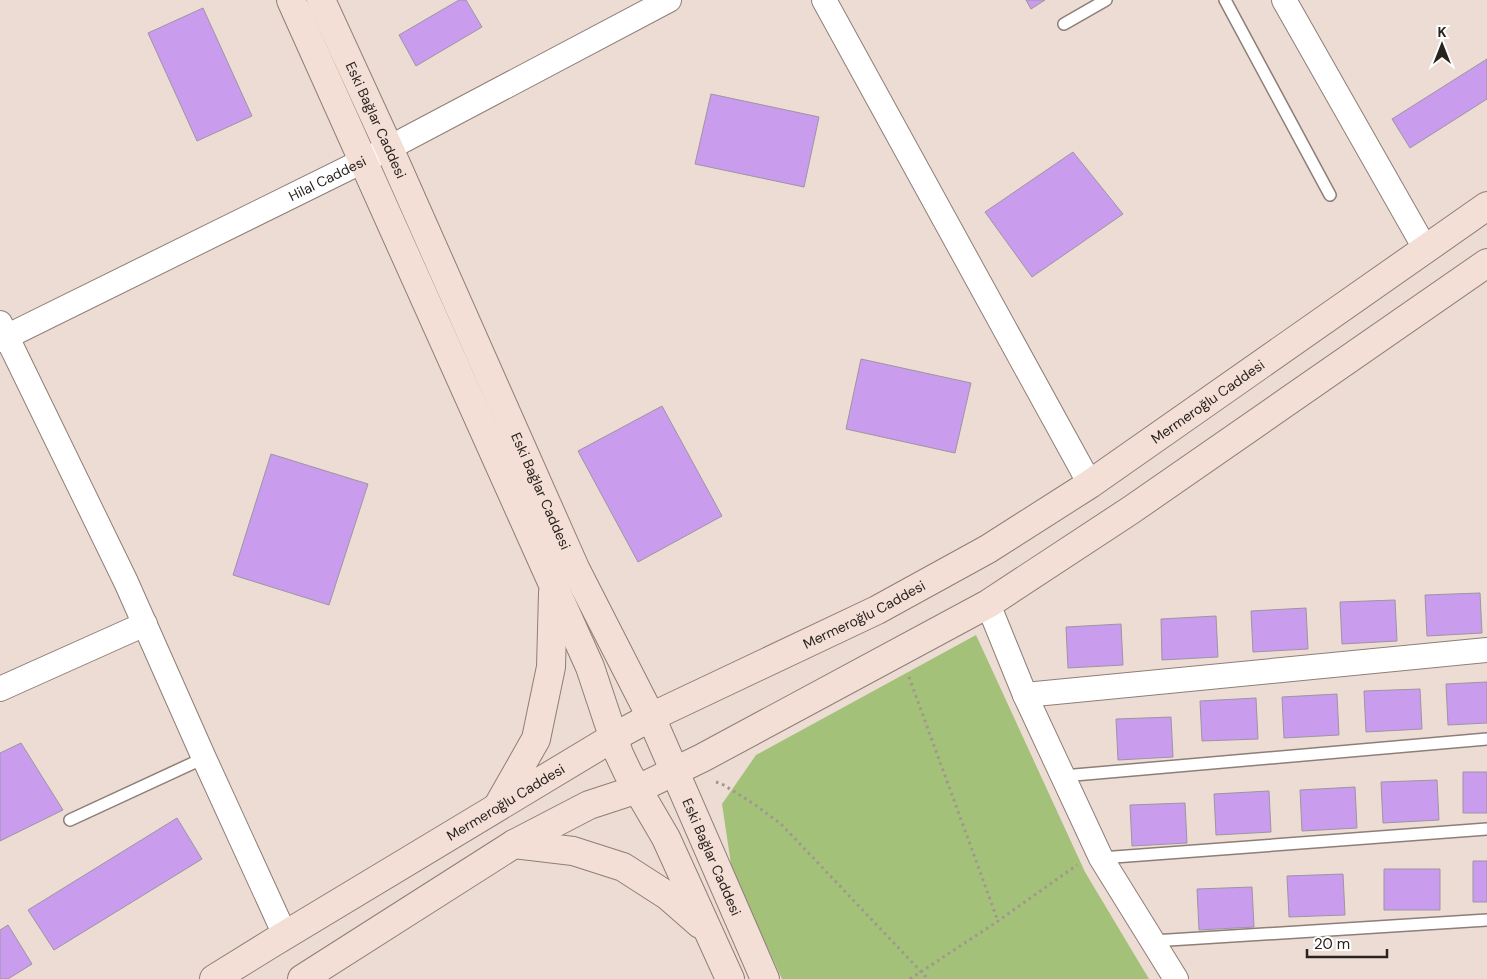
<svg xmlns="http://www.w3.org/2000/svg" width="1487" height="979" font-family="'DM Sans',sans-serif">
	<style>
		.green { fill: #a3c179 }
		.building { fill: #ca9ced; stroke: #9c95a3 }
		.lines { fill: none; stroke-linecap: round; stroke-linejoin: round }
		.lane-casing { stroke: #8d7e77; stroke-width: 14 }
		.street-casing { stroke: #8d7e77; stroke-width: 26 }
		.secondary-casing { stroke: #8d7e77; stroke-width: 30 }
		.path { stroke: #a39690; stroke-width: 3; stroke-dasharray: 2.5 4; stroke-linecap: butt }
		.lane { stroke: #fff; stroke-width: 11 }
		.street { stroke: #fff; stroke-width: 24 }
		.secondary { stroke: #f4dfd7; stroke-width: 28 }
		.labels { text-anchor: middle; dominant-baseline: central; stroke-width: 4; stroke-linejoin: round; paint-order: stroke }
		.street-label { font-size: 14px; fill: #292320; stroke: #fff }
	</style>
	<rect width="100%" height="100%" fill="#eddcd4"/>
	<path class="green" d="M976,635L1085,872L1149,979H782L732,871L722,804L756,755Z"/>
	<path class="building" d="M459,0H466L482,27L416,66L399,35Z
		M1026,0H1045L1031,9Z
		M203,8L252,116L197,141L148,33Z
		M1487,59V99L1410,148L1392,119Z
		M711,94L819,117L804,187L695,164Z
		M1073,152L1123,214L1032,277L985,212Z
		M861,359L971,383L955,453L846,429Z
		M662,406L722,516L638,562L578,451Z
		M271,454L368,484L329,605L233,575Z
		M1480,593L1482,633L1427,636L1425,595Z
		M1395,600L1397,641L1342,644L1340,602Z
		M1306,608L1308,649L1253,652L1251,611Z
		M1216,616L1218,657L1162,660L1161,619Z
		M1121,624L1123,665L1068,668L1066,627Z
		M1487,682V723L1448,725L1446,684Z
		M1420,689L1422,729L1366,732L1364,691Z
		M1337,694L1339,735L1284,738L1282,697Z
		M1256,698L1258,739L1202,741L1200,701Z
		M1171,717L1173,757L1118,760L1116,719Z
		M21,743L63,810L0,841V753Z
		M1463,772H1487V813H1463Z
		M1437,780L1439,820L1383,823L1381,782Z
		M1355,787L1357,828L1302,831L1300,790Z
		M1269,791L1271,832L1216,835L1214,794Z
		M1185,803L1187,843L1132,846L1130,805Z
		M177,818L202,859L54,950L28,910Z
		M1473,861H1487V902H1473Z
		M1384,869H1440V910H1384Z
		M1343,874L1345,915L1289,917L1287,876Z
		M1252,887L1254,927L1199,930L1197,889Z
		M8,925L32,964L8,979H0V930Z"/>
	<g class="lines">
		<g class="lane-casing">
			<path id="lane" d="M1225,0L1330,195
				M1064,24L1106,0
				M1063,776L1487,739
				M70,820L204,758
				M1101,858L1487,829
				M1153,941L1487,920"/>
		</g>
		<g class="street-casing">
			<g id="street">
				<path d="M824,0L1090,484"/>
				<path d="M1284,0L1426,250"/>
				<path d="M0,323L126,582L204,758L285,935"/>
				<path id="s1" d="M0,340L389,148L669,0"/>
				<path d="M988,604L1025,695L1101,858L1176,979"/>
				<path d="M0,689L145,624"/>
				<path d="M1025,695L1487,650"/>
			</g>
		</g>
		<g class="secondary-casing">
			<g id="secondary">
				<path d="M291,0L590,667L619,754L628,773L666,838L730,979"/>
				<path id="s2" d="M321,0L389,148L575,568L651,717L765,979"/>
				<path d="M498,806L536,739L551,667L553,593"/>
				<path d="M514,844L573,851L623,867L668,896L700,924"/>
				<path id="s3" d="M214,979L272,943L614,737L651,717L877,610L988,549L1090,484L1487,206"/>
				<path d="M302,979L514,844L589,805L638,789L702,758L988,604L1131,510L1487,263"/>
			</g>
		</g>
		<path class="path" d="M909,677L998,921
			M716,782L722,784L754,804L781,824L928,979
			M910,979L998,921L1077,865"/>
		<use href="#lane" class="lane"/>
		<use href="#street" class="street"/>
		<use href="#secondary" class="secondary"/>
	</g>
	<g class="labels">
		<g class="street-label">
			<text stroke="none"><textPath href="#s2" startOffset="132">Eski Bağlar Caddesi</textPath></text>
			<text stroke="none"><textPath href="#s1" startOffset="365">Hilal Caddesi</textPath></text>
			<text stroke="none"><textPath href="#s3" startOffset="1151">Mermeroğlu Caddesi</textPath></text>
			<text stroke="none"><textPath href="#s2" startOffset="538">Eski Bağlar Caddesi</textPath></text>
			<text stroke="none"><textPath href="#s3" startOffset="746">Mermeroğlu Caddesi</textPath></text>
			<text stroke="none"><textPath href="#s3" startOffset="341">Mermeroğlu Caddesi</textPath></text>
			<text stroke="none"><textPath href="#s2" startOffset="942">Eski Bağlar Caddesi</textPath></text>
		</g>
	</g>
	<g transform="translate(1442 45)" stroke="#ffffff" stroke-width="4" paint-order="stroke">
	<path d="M0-4L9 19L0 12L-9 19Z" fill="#292320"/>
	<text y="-8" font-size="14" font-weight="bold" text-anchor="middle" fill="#292320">K</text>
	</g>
	<path d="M1307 949v8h80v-8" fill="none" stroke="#292320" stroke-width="2.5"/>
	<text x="1314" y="949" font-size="15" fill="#292320" stroke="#ffffff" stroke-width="4" paint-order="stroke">20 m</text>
</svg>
